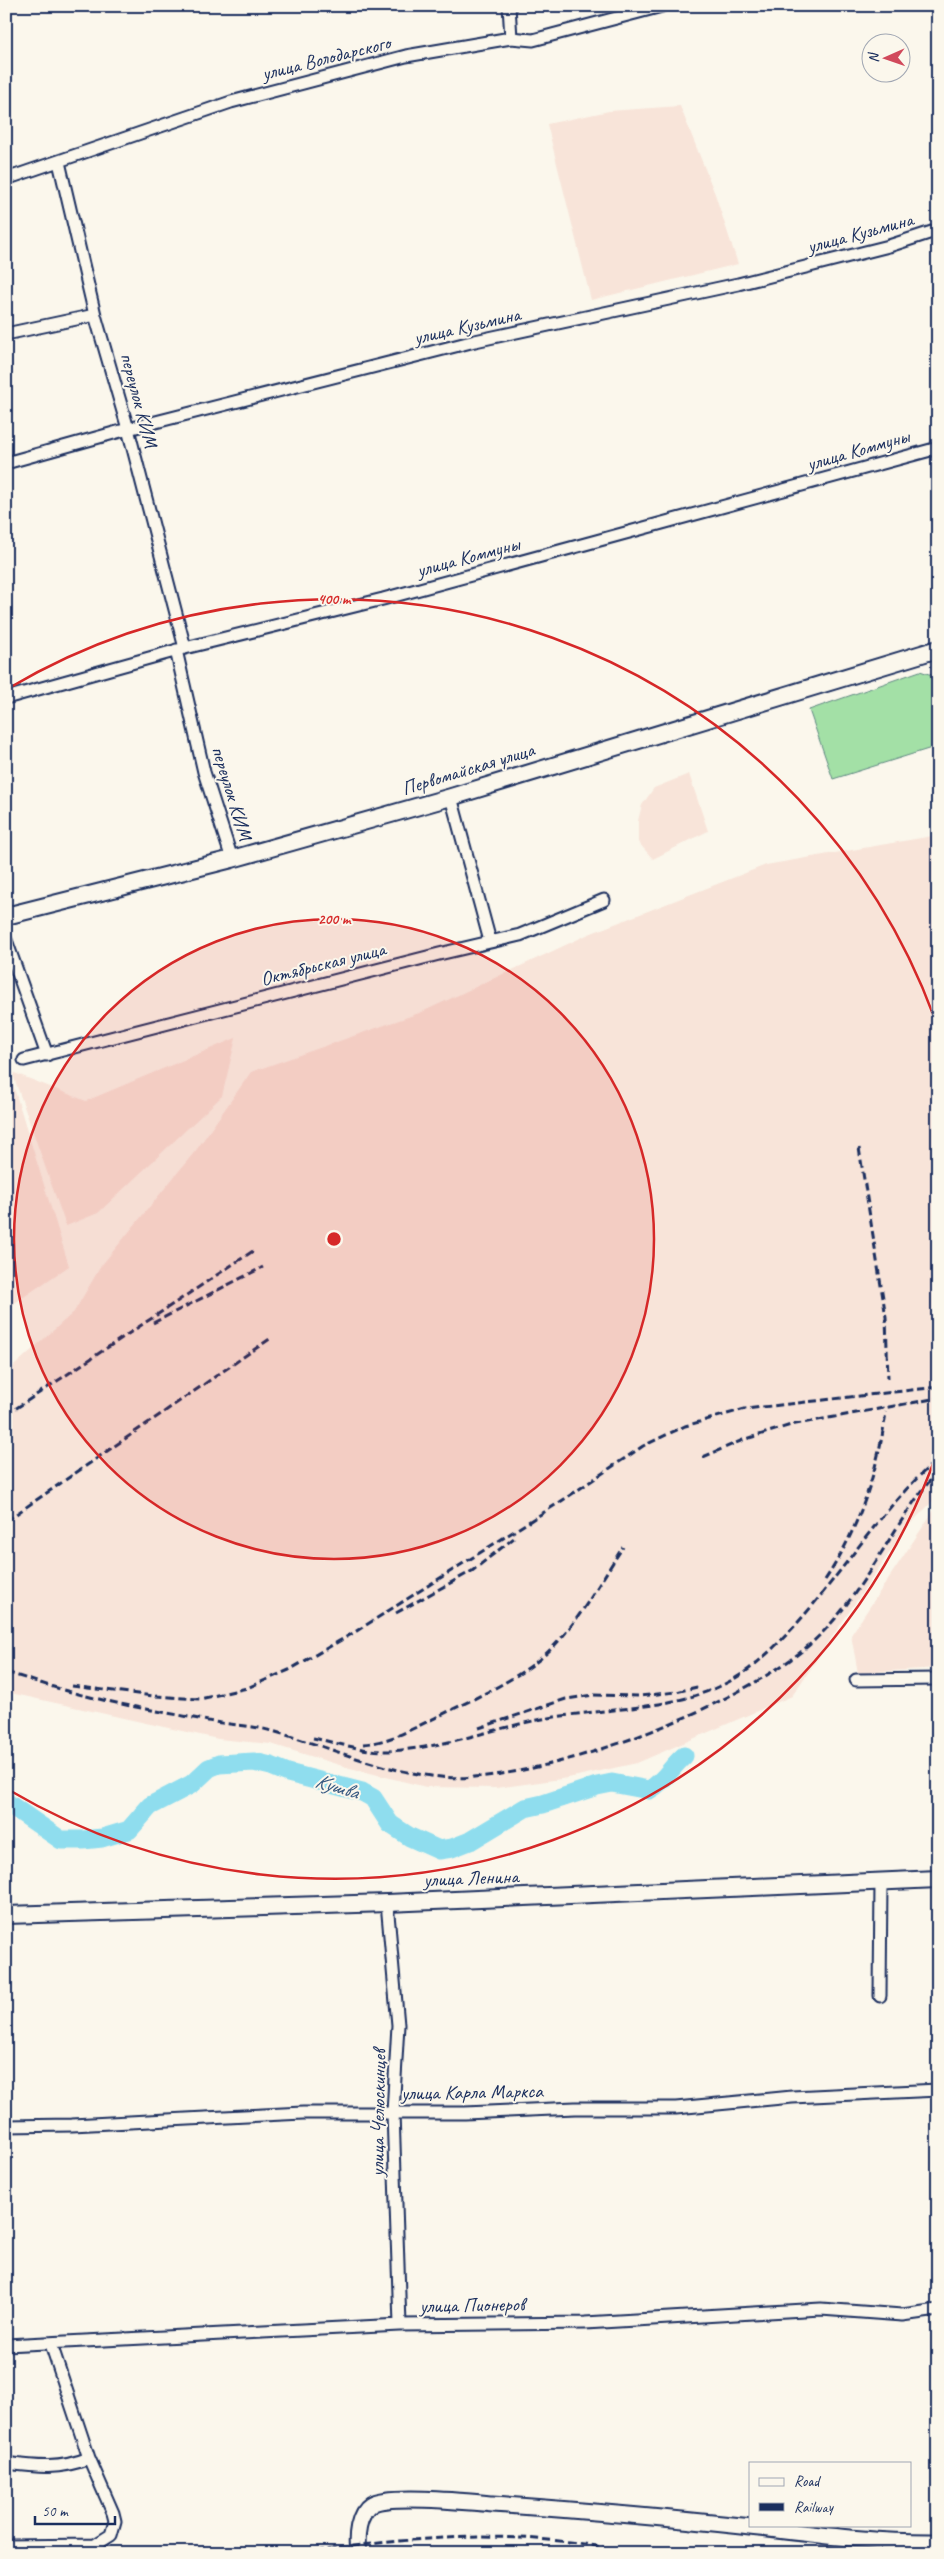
<svg xmlns="http://www.w3.org/2000/svg" width="944" height="2559" font-family="Caveat,sans-serif">
	<style>
		.built { fill: #f8e4d9 }
		.green { fill: #a3e0a6; stroke: #5f8882 }
		.lines { fill: none; stroke-linecap: round; stroke-linejoin: round }
		.river { stroke: #8fddee; stroke-width: 19 }
		.minor-casing { stroke: #1b2f5e; stroke-width: 15 }
		.tertiary-casing { stroke: #1b2f5e; stroke-width: 19 }
		.secondary-casing { stroke: #1b2f5e; stroke-width: 20 }
		.minor { stroke: #fbf7ec; stroke-width: 11 }
		.tertiary { stroke: #fbf7ec; stroke-width: 15 }
		.secondary { stroke: #fbf7ec; stroke-width: 16 }
		.rail { stroke: #1b2f5e; stroke-width: 3; stroke-dasharray: 8 4; stroke-linecap: butt }
		.ring { fill: none; stroke: #d62828; stroke-width: 2.5 }
		.labels { text-anchor: middle; dominant-baseline: central; stroke-width: 4; stroke-linejoin: round; paint-order: stroke }
		.street-label { font-size: 20px; fill: #1b2f5e; stroke: #fbf7ec }
		.water-label { font-size: 21px; font-style: italic; fill: #385a82; stroke: #fbf7ec }
		.centre { fill: #d62828; stroke: #fbf7ec; stroke-width: 2.5 }
		.ring-label { font-size: 15px; text-anchor: middle; font-weight: bold; fill: #d62828; stroke: #fbf7ec; stroke-width: 4; stroke-linejoin: round; paint-order: stroke }
	</style>
	<rect width="100%" height="100%" fill="#fbf7ec"/>
	<filter id="ink" filterUnits="userSpaceOnUse"><feTurbulence type="fractalNoise" baseFrequency=".02" numOctaves="2"/><feDisplacementMap in="SourceGraphic" scale="10" xChannelSelector="R" yChannelSelector="G"/><feConvolveMatrix kernelMatrix="1 2 1 2 8 2 1 2 1" color-interpolation-filters="sRGB"/></filter>
	<g filter="url(#ink)">
		<path class="built" d="M680,106L715,194L738,264L591,300L547,124L609,111Z
			M689,774L708,831L653,859L638,842V821L642,805L654,788Z
			M938,835V1496L906,1528L792,1696L637,1763L568,1778L496,1788L426,1787L346,1767L271,1744L218,1739L6,1692V1373L74,1312L101,1266L197,1149L251,1072L422,1012L589,934L766,865Z
			M236,1038L222,1096L98,1213L66,1226L12,1072L86,1101Z
			M6,1062L69,1266L6,1309Z
			M938,1504V1668L858,1673L851,1635Z"/>
		<path class="green" d="M920,671L938,677V746L833,779L809,710Z"/>
		<g class="lines">
			<path class="river" d="M6,1802L61,1840H83L102,1838L129,1830L150,1806L192,1784L209,1768L219,1764L254,1762L271,1766L288,1773L362,1792L373,1798L390,1824L410,1837L439,1850L452,1848L470,1841L525,1808L543,1804L597,1786L612,1783L649,1790C664,1782 671,1767 684,1756"/>
			<g class="minor-casing">
				<path id="minor" d="M509,6L511,38
					M59,162L95,315L128,429L185,648
					M6,179L231,102L406,56L511,38L533,40L662,6
					M6,334L95,315
					M6,463L128,429L475,341L738,284L889,246L938,230
					M176,650L204,772L232,859
					M6,698L185,648L383,599L938,448
					M451,797L490,941
					M6,940L47,1055
					M24,1060L439,954L520,935L604,900
					M856,1680L938,1679
					M387,1903L398,2025L393,2113L400,2325
					M880,1996L881,1882
					M6,2126L72,2125L303,2113H465L575,2108H676L792,2097L938,2090
					M6,2345L400,2325L585,2323L821,2309L902,2315L938,2310
					M6,2463C37,2467 59,2470 89,2458
					M6,2546L95,2545L111,2535L115,2521L113,2513L89,2458L51,2344"/>
			</g>
			<g class="tertiary-casing">
				<path id="tertiary" d="M358,2553C356,2537 357,2514 372,2504C390,2494 469,2502 493,2504C576,2510 659,2517 742,2526C806,2533 872,2543 938,2542"/>
			</g>
			<g class="secondary-casing">
				<path id="secondary" d="M6,916L232,859L451,797L938,649
					M6,1915L387,1903L938,1879"/>
			</g>
			<use href="#minor" class="minor"/>
			<use href="#tertiary" class="tertiary"/>
			<use href="#secondary" class="secondary"/>
			<path class="rail" d="M859,1148L886,1317L888,1379
				M153,1323L263,1267
				M6,1415L253,1251
				M703,1457L743,1440L791,1425L938,1398
				M6,1521L271,1338
				M825,1580C858,1531 878,1471 886,1412
				M396,1613L472,1571L514,1538
				M6,1672C37,1682 67,1692 99,1699C135,1708 172,1713 208,1721C229,1725 251,1725 272,1731C328,1746 382,1772 441,1777C536,1786 736,1708 808,1646C864,1598 890,1526 938,1471
				M72,1686L154,1696L200,1699L247,1688L289,1670L355,1632L560,1502L643,1446L685,1426L745,1409L938,1387
				M479,1728L566,1699L594,1695L640,1696L676,1692L701,1686
				M313,1738C338,1743 361,1751 387,1751C439,1749 488,1730 538,1720C607,1706 691,1713 749,1669C824,1610 866,1520 938,1459
				M363,1744C392,1742 415,1727 441,1715C475,1698 510,1683 540,1659C575,1630 598,1584 623,1547
				M304,2553C413,2536 524,2528 631,2553"/>
		</g>
	</g>
	<circle cx="334" cy="1239" r="320" fill="#d62828" fill-opacity=".12"/>
	<g class="ring">
		<circle cx="334" cy="1239" r="320"/>
		<path d="M937 1453A640 640 0 0 1 9 1790M9 688A640 640 0 0 1 937 1025"/>
	</g>
	<g class="labels">
		<g class="street-label">
			<text transform="translate(326 58) rotate(-14)">улица Володарского</text>
			<text transform="translate(860 233) rotate(-15)">улица Кузьмина</text>
			<text transform="translate(467 326) rotate(-13)">улица Кузьмина</text>
			<text transform="translate(139 400) rotate(75)">переулок КИМ</text>
			<text transform="translate(858 450) rotate(-16)">улица Коммуны</text>
			<text transform="translate(468 557) rotate(-15)">улица Коммуны</text>
			<text transform="translate(468 769) rotate(-17)">Первомайская улица</text>
			<text transform="translate(232 793) rotate(73)">переулок КИМ</text>
			<text transform="translate(323 964) rotate(-14)">Октябрьская улица</text>
			<text transform="translate(471 1878) rotate(-2)">улица Ленина</text>
			<text transform="translate(472 2092) rotate(-1)">улица Карла Маркса</text>
			<text transform="translate(378 2113) rotate(-89)">улица Челюскинцев</text>
			<text transform="translate(472 2305) rotate(-1)">улица Пионеров</text>
		</g>
		<g class="water-label">
			<text transform="translate(337 1786) rotate(17)">Кушва</text>
		</g>
	</g>
	<circle cx="334" cy="1239" r="8" class="centre"/>
	<g class="ring-label">
		<text x="334" y="604">400 m</text>
		<text x="334" y="924">200 m</text>
	</g>
	<rect width="944" height="2559" fill="none" stroke="#fbf7ec" stroke-width="25"/>
	<rect x="12" y="12" width="919" height="2534" fill="none" stroke="#1b2f5e" stroke-width="2" filter="url(#ink)"/>
	<rect x="749" y="2462" width="162" height="65" fill="#fbf7ec" stroke="#a1a7b3"/>
	<rect x="759" y="2478" width="25" height="8" fill="#fbf7ec" stroke="#a1a7b3"/>
	<text x="794" y="2486" font-size="15" fill="#1b2f5e">Road</text>
	<rect x="759" y="2503" width="25" height="8" fill="#1b2f5e" stroke="#a1a7b3"/>
	<text x="794" y="2512" font-size="15" fill="#1b2f5e">Railway</text>
	<g transform="translate(886 58) rotate(268)"><circle r="24" fill="#fbf7ec" stroke="#a1a7b3"/>
	<path d="M0-4L9 19L0 12L-9 19Z" fill="#d1495b"/>
	<text y="-8" font-size="14" font-weight="bold" text-anchor="middle" fill="#1b2f5e">N</text>
	</g>
	<path d="M35 2516v8h80v-8" fill="none" stroke="#1b2f5e" stroke-width="2.5"/>
	<text x="42" y="2516" font-size="15" fill="#1b2f5e" stroke="#fbf7ec" stroke-width="4" paint-order="stroke">50 m</text>
</svg>
